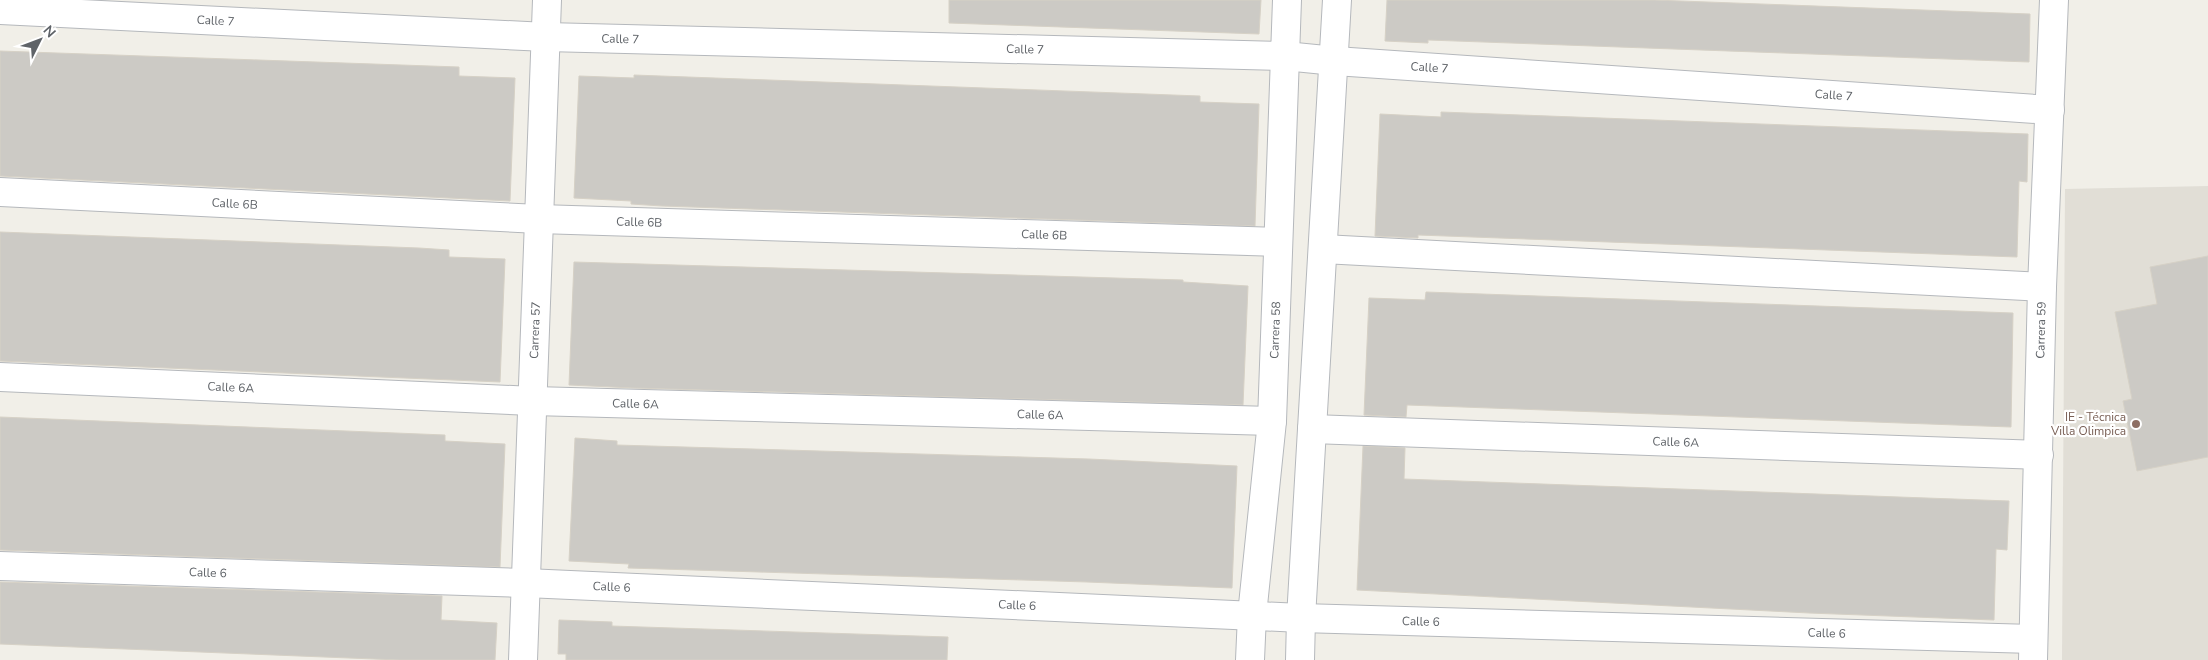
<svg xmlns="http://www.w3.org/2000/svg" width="2208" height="660" font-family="'Nunito Sans',sans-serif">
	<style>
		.education { fill: #e1ded6 }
		.building { fill: #cccac5; stroke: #d6d1c6 }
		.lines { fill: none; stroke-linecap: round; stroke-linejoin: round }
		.minor-casing { stroke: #b5b8bc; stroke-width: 30 }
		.minor { stroke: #fff; stroke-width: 28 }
		.education-dot { fill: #8d6e63; stroke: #fff; stroke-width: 2 }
		.labels { text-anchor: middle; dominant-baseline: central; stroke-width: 4.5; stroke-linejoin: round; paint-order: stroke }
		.street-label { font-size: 12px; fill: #5f6368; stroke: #fff }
		.education-label { font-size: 12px; fill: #785e54; stroke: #fff; text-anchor: end }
	</style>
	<rect width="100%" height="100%" fill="#f1efe8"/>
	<path class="education" d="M2208,186V660H2062L2065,189Z"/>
	<path class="building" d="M949,0H1261L1259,34L949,23Z
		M1387,0H1654L2030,14L2029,62L1428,40V43L1385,41Z
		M0,51L459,67V76L515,78L510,201L0,176Z
		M634,75L1200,96V102L1259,104L1255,226L662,206L631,204V201L574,198L579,76L634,78Z
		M1441,112L2028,134L2027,182L2019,181L2017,257L1418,235V238L1375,236L1380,114L1441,117Z
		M0,232L419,248L449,250V257L505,259L500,382L0,361Z
		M2208,256V457L2137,471L2123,401L2132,399L2115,312L2157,304L2150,267Z
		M574,262L1183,280V282L1248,286L1243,405L633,388L569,385Z
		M1426,292L2013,313L2011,427L1407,405L1406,417L1364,415L1369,298L1425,300Z
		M0,417L445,435V441L505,444L500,567L0,550Z
		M575,438L617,441V445L1089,459L1237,466L1232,588L1087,582L628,568L629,564L569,561Z
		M1363,446L1405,448L1404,479L2009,501L2007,550L1996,549L1994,620L1809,613L1357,590Z
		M0,582L442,596L441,620L497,623L495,660H399L0,644Z
		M559,620L612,622V626L948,637L947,660H566V654H558Z"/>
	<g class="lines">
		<g class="minor-casing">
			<g id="minor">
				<path id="s1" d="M0,10L546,37L1285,56L1335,61L2050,110"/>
				<path id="s2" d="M0,192L539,219L1278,242"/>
				<path d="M1323,249L2042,287"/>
				<path id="s3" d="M0,377L533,401L1272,421"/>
				<path id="s4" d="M1312,429L2039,455"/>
				<path id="s5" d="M0,566L526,583L1301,618L2033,639"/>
				<path id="s6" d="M523,660L547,0"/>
				<path id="s7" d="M1250,660L1252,615L1272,421L1287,0"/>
				<path d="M1300,660L1301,618L1337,0"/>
				<path id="s8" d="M2033,660L2042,287L2054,0"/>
			</g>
		</g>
		<use href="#minor" class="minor"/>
	</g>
	<circle class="education-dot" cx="2136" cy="424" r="5"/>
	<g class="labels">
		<g class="street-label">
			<text stroke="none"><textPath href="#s1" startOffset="216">Calle 7</textPath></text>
			<text stroke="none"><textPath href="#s1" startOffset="621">Calle 7</textPath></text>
			<text stroke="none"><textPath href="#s1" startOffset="1026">Calle 7</textPath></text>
			<text stroke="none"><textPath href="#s1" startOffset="1431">Calle 7</textPath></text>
			<text stroke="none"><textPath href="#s1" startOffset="1836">Calle 7</textPath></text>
			<text stroke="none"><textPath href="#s2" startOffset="235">Calle 6B</textPath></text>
			<text stroke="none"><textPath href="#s2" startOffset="640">Calle 6B</textPath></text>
			<text stroke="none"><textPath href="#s2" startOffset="1045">Calle 6B</textPath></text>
			<text stroke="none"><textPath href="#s6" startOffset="330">Carrera 57</textPath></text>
			<text stroke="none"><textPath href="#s7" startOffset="331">Carrera 58</textPath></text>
			<text stroke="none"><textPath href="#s8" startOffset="330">Carrera 59</textPath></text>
			<text stroke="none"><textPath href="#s3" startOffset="231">Calle 6A</textPath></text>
			<text stroke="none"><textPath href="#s3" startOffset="636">Calle 6A</textPath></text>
			<text stroke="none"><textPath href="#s3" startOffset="1041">Calle 6A</textPath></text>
			<text stroke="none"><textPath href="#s4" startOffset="364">Calle 6A</textPath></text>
			<text stroke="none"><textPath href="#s5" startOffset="208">Calle 6</textPath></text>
			<text stroke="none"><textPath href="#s5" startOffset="612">Calle 6</textPath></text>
			<text stroke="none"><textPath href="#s5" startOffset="1018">Calle 6</textPath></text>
			<text stroke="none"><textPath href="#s5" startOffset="1422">Calle 6</textPath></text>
			<text stroke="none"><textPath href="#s5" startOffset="1828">Calle 6</textPath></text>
		</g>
		<g class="education-label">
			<text x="2126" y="417">IE - Técnica<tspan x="2126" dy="14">Villa Olimpica</tspan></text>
		</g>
	</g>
	<g transform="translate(40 40) rotate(48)" stroke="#ffffff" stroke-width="4" paint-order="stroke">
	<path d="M0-4L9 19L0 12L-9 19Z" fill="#5f6368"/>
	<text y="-8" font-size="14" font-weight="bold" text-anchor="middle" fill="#5f6368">N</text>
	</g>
</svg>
